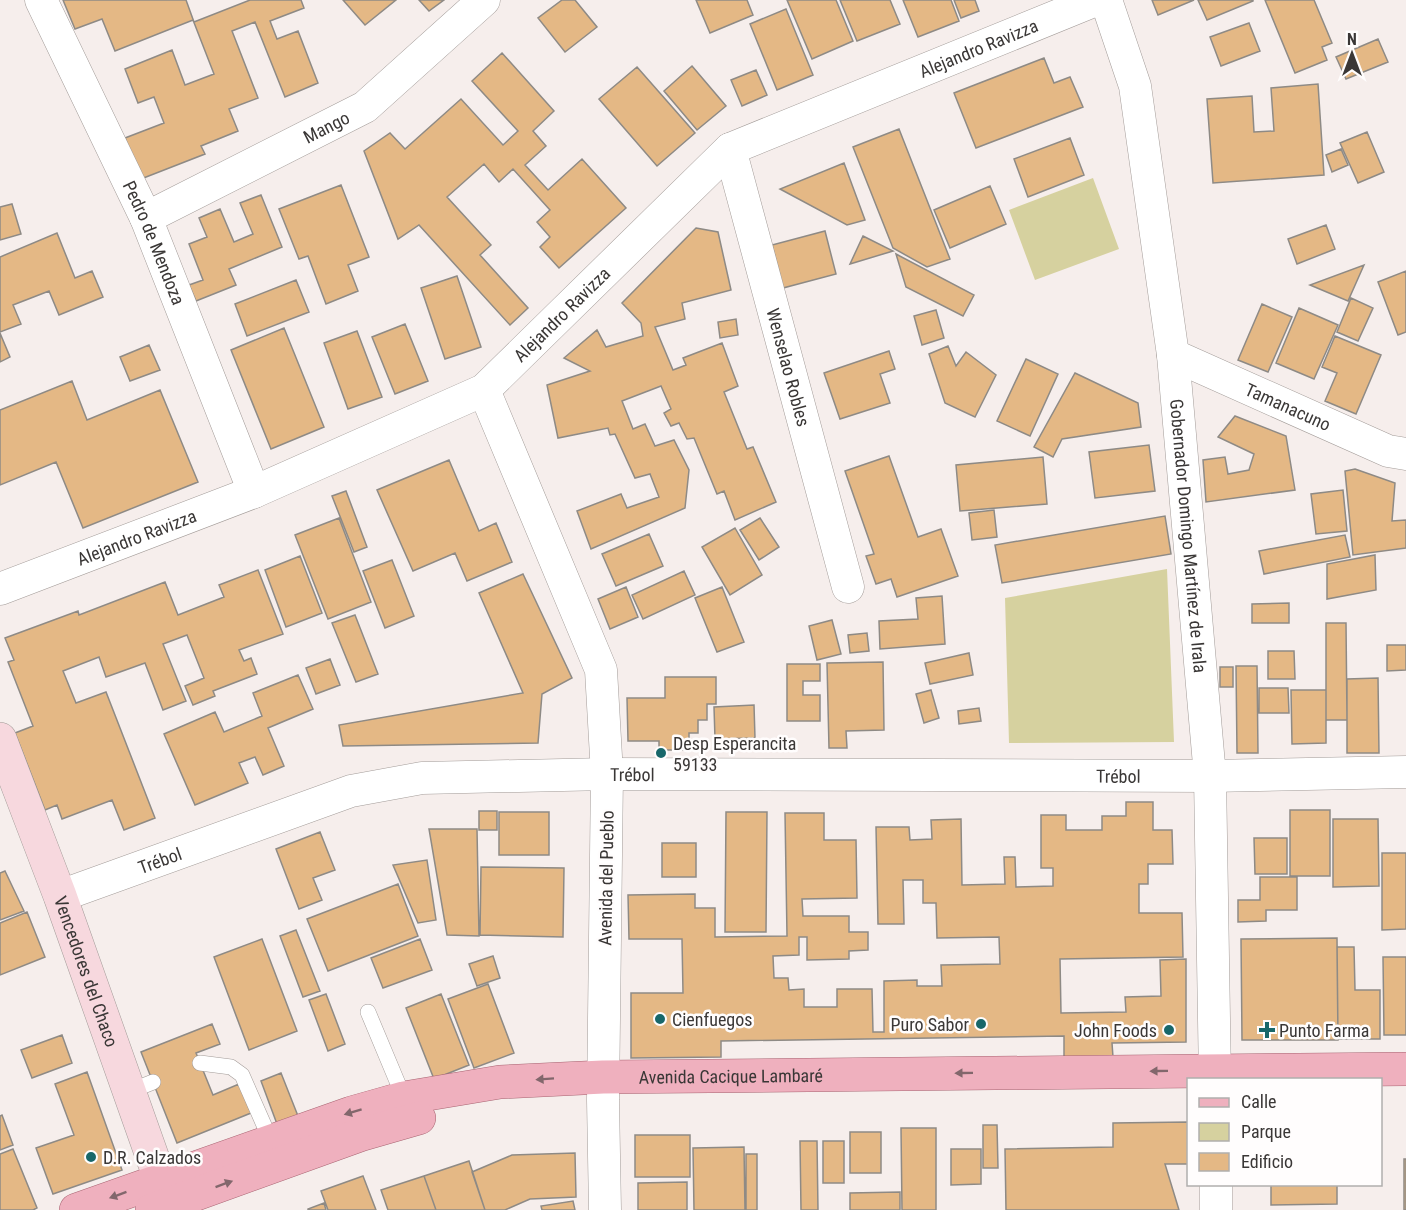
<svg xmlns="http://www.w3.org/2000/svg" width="1406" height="1210" font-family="'Roboto Condensed',sans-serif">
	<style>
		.green { fill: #d6d19f }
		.building { fill: #e4b885; stroke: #8e8a85; stroke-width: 1.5 }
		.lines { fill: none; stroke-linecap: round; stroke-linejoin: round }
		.lane-casing { stroke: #a39c99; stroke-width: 16 }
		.street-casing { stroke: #a39c99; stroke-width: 33 }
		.secondary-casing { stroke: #a39c99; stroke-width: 34 }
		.primary-casing { stroke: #a86472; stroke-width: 34 }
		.lane { stroke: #fff; stroke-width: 15 }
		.street { stroke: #fff; stroke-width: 32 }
		.secondary { stroke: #f7d8de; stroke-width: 33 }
		.primary { stroke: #efb0be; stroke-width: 33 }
		.oneway { fill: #82676c }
		.poi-dot { fill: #18676a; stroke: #fffdfd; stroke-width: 2 }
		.labels { text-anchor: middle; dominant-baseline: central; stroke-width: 5; stroke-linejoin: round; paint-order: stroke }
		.street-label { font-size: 18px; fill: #3a3736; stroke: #fffdfd }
		.poi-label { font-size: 18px; fill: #3a3736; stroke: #fffdfd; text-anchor: start }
	</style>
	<rect width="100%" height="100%" fill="#f6eeec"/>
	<path class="green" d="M1093,178L1119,249L1035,280L1009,210Z
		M1167,569L1174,742L1009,743L1005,598Z"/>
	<path class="building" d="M63,0H186L194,22L250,0H301L304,8L270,21L277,39L298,31L318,83L285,97L255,22L232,31L258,98L229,109L238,131L201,146L205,154L141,179L125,138L164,123L154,97L138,103L125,69L172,50L185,85L214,74L193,20L115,51L102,19L75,29Z
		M343,0H396L365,25Z
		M419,0H444L429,11Z
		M562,0H575L597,27L565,52L538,18Z
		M696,0H747L753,15L710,33Z
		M787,0H836L853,41L812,59Z
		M840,0H890L900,24L857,41Z
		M903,0H951L959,21L918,37Z
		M954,0H975L979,11L961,18Z
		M1152,0H1194L1158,15Z
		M1198,0H1253V1L1207,20Z
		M1265,0H1314L1332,43L1322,47L1327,60L1295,73Z
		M786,9L813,75L777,90L750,24Z
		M1249,23L1260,51L1221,66L1210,37Z
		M1378,39L1388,62L1346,79L1336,57Z
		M502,53L554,111L533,131L546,146L525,165L548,190L582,159L626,208L559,268L540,247L550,237L537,222L550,210L513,169L499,182L484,164L447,197L491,245L480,255L528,308L510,325L419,225L398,239L364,151L390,133L405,149L461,99L503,145L518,131L472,81Z
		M1044,58L1054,83L1070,77L1083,107L976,148L954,93Z
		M692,66L726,106L697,130L664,91Z
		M637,67L695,133L657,166L599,99Z
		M756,70L767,95L742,106L731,80Z
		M1318,84L1324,175L1213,183L1207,99L1252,96L1254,132L1274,131L1271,88Z
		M899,129L950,259L927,267L893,248L853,147Z
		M1367,132L1384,172L1358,183L1340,143Z
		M1070,138L1084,175L1028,197L1014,159Z
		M1341,149L1348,165L1332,172L1326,155Z
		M844,163L865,220L847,225L780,189Z
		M341,185L369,257L348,265L358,291L326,304L308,256L299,259L279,209Z
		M990,186L1006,224L950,248L934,210Z
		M261,195L282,247L229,269L236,285L196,301L189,285L203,280L189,244L207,237L199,218L220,209L234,242L253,234L240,203Z
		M12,204L21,234L0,240V207Z
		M1326,225L1335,249L1297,264L1288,239Z
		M696,228L718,232L731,290L682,303L685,319L655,327L673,370L686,365L683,358L722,343L738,386L724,392L747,449L753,447L776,502L735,520L724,491L717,494L694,438L687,439L679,423L671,426L664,413L671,409L661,386L622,401L633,429L645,424L655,446L674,440L689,470L685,508L591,549L577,511L621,494L627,508L659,497L650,474L635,478L615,434L610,435L608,428L558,438L547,385L590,371L564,358L597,330L606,347L643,336L641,323L622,303Z
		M825,231L836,274L783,288L772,245Z
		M57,233L75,278L92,271L103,297L59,315L49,291L13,305L21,324L0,332V257Z
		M863,236L893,251L850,264Z
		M896,254L974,295L963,316L906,287Z
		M1364,265L1348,301L1310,285Z
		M1406,271V332L1398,335L1378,282Z
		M457,276L481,347L445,359L421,288Z
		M296,280L309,312L247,336L235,304Z
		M1351,298L1373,308L1358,341L1337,332Z
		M1262,304L1292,317L1268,372L1238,360Z
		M1299,308L1338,325L1314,379L1276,363Z
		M936,310L944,338L922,345L914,316Z
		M736,319L738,335L720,338L718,322Z
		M405,324L428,381L395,394L372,337Z
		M284,328L324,427L271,449L231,350Z
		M357,331L382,397L348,409L324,343Z
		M0,333L10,357L0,362Z
		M1335,336L1381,355L1356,414L1325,401L1337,373L1322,367Z
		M149,345L160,370L130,381L120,357Z
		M948,346L956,366L966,352L996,375L975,417L945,403L929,354Z
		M889,351L895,369L880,374L890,403L840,419L824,373Z
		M1026,359L1058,374L1030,436L997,421Z
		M1075,373L1138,403L1141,427L1062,439L1053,457L1034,447Z
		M72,381L87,420L160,390L198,482L83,528L56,462L0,485V410Z
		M1235,416L1286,436L1295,490L1206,502L1203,460L1225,457L1228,474L1249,470L1254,454L1218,437Z
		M1149,445L1155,491L1095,498L1089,452Z
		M889,456L918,537L941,529L958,576L897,597L891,579L876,584L866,556L874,554L845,471Z
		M1043,457L1047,504L960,511L956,465Z
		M449,460L479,531L496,523L512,562L467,581L455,553L413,571L377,490Z
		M1355,469L1395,483L1392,521L1406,520V548L1353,555L1345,471Z
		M1343,490L1347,531L1316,534L1311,494Z
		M346,491L367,547L354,552L332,496Z
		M994,510L997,537L972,540L969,513Z
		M1165,516L1171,554L1002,583L995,545Z
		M339,518L371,602L328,619L295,535Z
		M760,518L779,547L759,560L740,530Z
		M735,528L762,575L730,595L702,547Z
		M649,534L663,566L616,586L602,554Z
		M1345,535L1350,557L1264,574L1259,551Z
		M1375,555L1376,590L1327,599V564Z
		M300,556L322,613L286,627L265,570Z
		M392,560L414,616L385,628L363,571Z
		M258,570L283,634L239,650L244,661L251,658L257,674L213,691L215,696L193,705L185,686L204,678L187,635L163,644L186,701L163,710L145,663L106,677L99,657L63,671L76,703L106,692L155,818L124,830L112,800L62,819L57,805L45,810L15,733L33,726L8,662L14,660L5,638L78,611L79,615L165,582L178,615L224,597L219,585Z
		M684,571L695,595L643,619L632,595Z
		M523,574L572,678L542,694L538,743L343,746L339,725L523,693L479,593Z
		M626,587L638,617L610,629L598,599Z
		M722,587L744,642L717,652L695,598Z
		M942,596L945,644L880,649L879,621L918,619L916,598Z
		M1289,603V623H1252V604Z
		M355,615L378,674L356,682L332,623Z
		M832,620L841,654L817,660L809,626Z
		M1326,623H1346L1347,720H1326Z
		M867,633L869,651L850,653L848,635Z
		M1387,645H1406V670L1387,671Z
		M1268,651H1294L1295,679H1268Z
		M969,653L973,675L930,684L925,663Z
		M330,659L340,685L316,694L306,668Z
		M883,662L884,730L846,731L847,748H829L827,663Z
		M787,664H820V681H803V695H820V721H787Z
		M1236,666H1257L1258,753H1237Z
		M1220,667H1233V687H1220Z
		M298,675L313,709L268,728L284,766L263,775L255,757L239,763L248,783L195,805L164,734L215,712L224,732L262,716L253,693Z
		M665,677H716V704H707V720H698V733H689V750H659V741H628L627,698H665Z
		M1378,678L1379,753H1347V679Z
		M1259,688H1288L1289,713H1259Z
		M931,690L939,718L924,723L916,694Z
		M1291,690H1326V743L1292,744Z
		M754,705L755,738L715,739L714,707Z
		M979,708L981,721L959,724L958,711Z
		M1126,802H1153V830H1172L1173,864H1148V884H1139V913H1182L1183,957L1060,959L1061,1013L1126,1012L1125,997L1161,996L1160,960L1186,959V1042L1112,1043L1113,1057H1064V1036L721,1041V1057L631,1058V993H683L682,939H629L628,895L695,894V908H715V937L787,936L785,813H824V840H856L857,898L802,899L803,916H849V932H868V950L849,951V959L807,960V937H799V955L773,956L774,978H788L789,990L804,989V1007H837V989H872L873,1032H884V981L917,980V986H942L941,965L1000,964L999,937L937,938L936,903H923V880H903L904,924H878L876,827H909L910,840L932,839L931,820L961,819L962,885L1005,884L1004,857H1015L1016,887L1053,886V868H1041V815H1066V830H1102V816H1126Z
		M1290,810H1330V876H1290Z
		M479,811H497V830H479Z
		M499,812H549V855H499Z
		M726,812H767L766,932H725Z
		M1333,819H1378L1379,886L1333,887Z
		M429,829H477L479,936L447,935Z
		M320,832L335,870L313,878L322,900L299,909L276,849Z
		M1254,838H1287V874H1255Z
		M662,843H696V877H662Z
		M1382,853H1406V929L1382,930Z
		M427,860L436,920L418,923L393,865Z
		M481,867L564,868L563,937L480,935Z
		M5,871L24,911L0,920V873Z
		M1260,877H1297V910H1266V921L1238,922V900H1260Z
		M398,884L418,936L328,971L307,919Z
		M27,912L45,957L0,975V923Z
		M296,930L320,991L303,997L280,936Z
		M1337,938L1338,1040H1242L1241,939Z
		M262,939L297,1031L249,1050L214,957Z
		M420,939L432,970L383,988L371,958Z
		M1337,947H1354L1355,990H1380V1039H1338Z
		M493,956L500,978L477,986L469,964Z
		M1383,957H1406V1035H1384Z
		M488,984L514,1053L474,1068L448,999Z
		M326,994L345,1044L328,1051L309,1000Z
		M441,994L469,1065L434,1079L406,1008Z
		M212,1024L220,1044L196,1053L213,1095L239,1084L251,1113L177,1143L141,1052Z
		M62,1035L72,1063L32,1078L21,1050Z
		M87,1072L122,1170L53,1194L36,1148L74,1135L55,1084Z
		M281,1073L298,1116L277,1124L261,1081Z
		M2,1115L13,1145L0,1150V1116Z
		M1188,1122V1164H1165L1179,1210H1006L1005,1149L1113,1147V1123Z
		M983,1125H997L998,1168H983Z
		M901,1128H936V1210H902Z
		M850,1132H881V1173H850Z
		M635,1135H690V1177H635Z
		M800,1141H817L818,1210H801Z
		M823,1141H844V1183H823Z
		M744,1147L745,1210H694L693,1148Z
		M13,1149L37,1208L33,1210H0V1154Z
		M951,1149H981V1184L951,1185Z
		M575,1153L576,1197L530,1199L505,1210H485L472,1172L512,1155Z
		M746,1154H757V1210H746Z
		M1404,1159H1406V1210H1404Z
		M469,1161L485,1210H436L424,1176Z
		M363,1176L376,1210H328L321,1191Z
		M424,1176L436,1210H388L381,1190Z
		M687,1182V1210H638V1183Z
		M1271,1184H1337V1204L1271,1205Z
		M900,1192V1210H850V1193Z
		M573,1201L575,1210H542L541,1206Z
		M324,1203L326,1210H308V1209Z"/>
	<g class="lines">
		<g class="lane-casing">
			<path id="lane" d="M368,1012L404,1098
				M200,1063L231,1067L242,1075L271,1141
				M128,1092L153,1082"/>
		</g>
		<g class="street-casing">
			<g id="street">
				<path id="s1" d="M41,0L146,218L254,492"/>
				<path id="s2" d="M1106,0L1135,86L1173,355L1210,776L1215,1080"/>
				<path id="s3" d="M730,149L848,587"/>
				<path id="s4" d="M146,218L365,107L484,0"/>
				<path id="s5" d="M1173,355L1388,451L1406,454"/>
				<path d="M484,390L601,670L607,774L603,1100L605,1210"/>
				<path id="s6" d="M0,589L254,492L484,390L730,149L1096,0"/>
				<path id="s7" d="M60,896L351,791L422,778L607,774L1210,776L1406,772"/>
				<path d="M1216,1184V1210"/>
			</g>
		</g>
		<g class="secondary-casing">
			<g id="secondary">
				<path id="s8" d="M0,739L60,896L169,1204"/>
			</g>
		</g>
		<g class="primary-casing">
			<g id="primary">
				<path id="s9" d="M76,1210L351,1113L404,1098L500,1082L603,1077L1406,1069"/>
				<path d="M152,1210L360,1135L419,1118"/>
			</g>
		</g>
		<use href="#lane" class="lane"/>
		<use href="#street" class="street"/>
		<use href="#secondary" class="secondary"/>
		<use href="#primary" class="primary"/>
	</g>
	<defs><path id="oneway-solid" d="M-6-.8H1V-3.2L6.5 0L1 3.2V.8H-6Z" transform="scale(1.5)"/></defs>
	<g class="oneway">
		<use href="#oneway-solid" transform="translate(1159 1071) rotate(179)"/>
		<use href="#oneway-solid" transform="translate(964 1073) rotate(179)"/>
		<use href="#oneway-solid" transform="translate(545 1079) rotate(176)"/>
		<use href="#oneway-solid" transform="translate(353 1112) rotate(163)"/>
		<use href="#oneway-solid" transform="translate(224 1184) rotate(-20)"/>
		<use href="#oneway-solid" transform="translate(118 1195) rotate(160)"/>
	</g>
	<g class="poi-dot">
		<circle cx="661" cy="753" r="6"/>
		<circle cx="660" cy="1019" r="6"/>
		<circle cx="981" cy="1024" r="6"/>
		<circle cx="1169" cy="1030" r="6"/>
		<path d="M1264 1021h6v6h6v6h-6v6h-6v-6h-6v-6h6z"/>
		<circle cx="91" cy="1157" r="6"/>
	</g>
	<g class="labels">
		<g class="street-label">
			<text stroke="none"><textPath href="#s6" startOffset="1136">Alejandro Ravizza</textPath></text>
			<text stroke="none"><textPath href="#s4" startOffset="202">Mango</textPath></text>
			<text stroke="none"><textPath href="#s1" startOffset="268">Pedro de Mendoza</textPath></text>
			<text stroke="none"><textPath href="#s6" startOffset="632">Alejandro Ravizza</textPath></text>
			<text stroke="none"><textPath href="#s3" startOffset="226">Wenselao Robles</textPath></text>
			<text stroke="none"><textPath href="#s5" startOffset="126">Tamanacuno</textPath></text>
			<text stroke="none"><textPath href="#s2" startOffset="544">Gobernador Domingo Martínez de Irala</textPath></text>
			<text stroke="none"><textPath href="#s6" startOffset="146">Alejandro Ravizza</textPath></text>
			<text stroke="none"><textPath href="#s7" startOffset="592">Trébol</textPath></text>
			<text stroke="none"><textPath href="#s7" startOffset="1078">Trébol</textPath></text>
			<text stroke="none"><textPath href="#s7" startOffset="106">Trébol</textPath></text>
			<text transform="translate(606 878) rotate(-89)">Avenida del Pueblo</text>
			<text stroke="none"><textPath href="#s8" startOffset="248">Vencedores del Chaco</textPath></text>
			<text stroke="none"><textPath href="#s9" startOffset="675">Avenida Cacique Lambaré</textPath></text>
		</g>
		<g class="poi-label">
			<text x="673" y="743">Desp Esperancita<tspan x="673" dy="21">59133</tspan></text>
			<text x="672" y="1019">Cienfuegos</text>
			<text x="969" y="1024" text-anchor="end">Puro Sabor</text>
			<text x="1157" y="1030" text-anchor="end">John Foods</text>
			<text x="1279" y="1030">Punto Farma</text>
			<text x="103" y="1157">D.R. Calzados</text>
		</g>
	</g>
	<rect x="1187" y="1078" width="195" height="108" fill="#fffdfd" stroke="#b0aead" stroke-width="1.5"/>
	<rect x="1199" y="1098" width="30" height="9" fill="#efb0be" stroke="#b0aead" stroke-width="1.5"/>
	<text x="1241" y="1108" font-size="18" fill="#3a3736">Calle</text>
	<rect x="1199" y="1123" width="30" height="18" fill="#d6d19f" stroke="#b0aead" stroke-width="1.5"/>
	<text x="1241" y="1138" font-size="18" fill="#3a3736">Parque</text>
	<rect x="1199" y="1153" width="30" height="18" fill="#e4b885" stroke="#b0aead" stroke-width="1.5"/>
	<text x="1241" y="1168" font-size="18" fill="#3a3736">Edificio</text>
	<g transform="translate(1352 54)" stroke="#fffdfd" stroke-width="4.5" paint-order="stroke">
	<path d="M0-4.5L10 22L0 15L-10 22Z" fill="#3a3736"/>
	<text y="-9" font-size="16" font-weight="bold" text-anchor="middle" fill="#3a3736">N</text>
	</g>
</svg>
